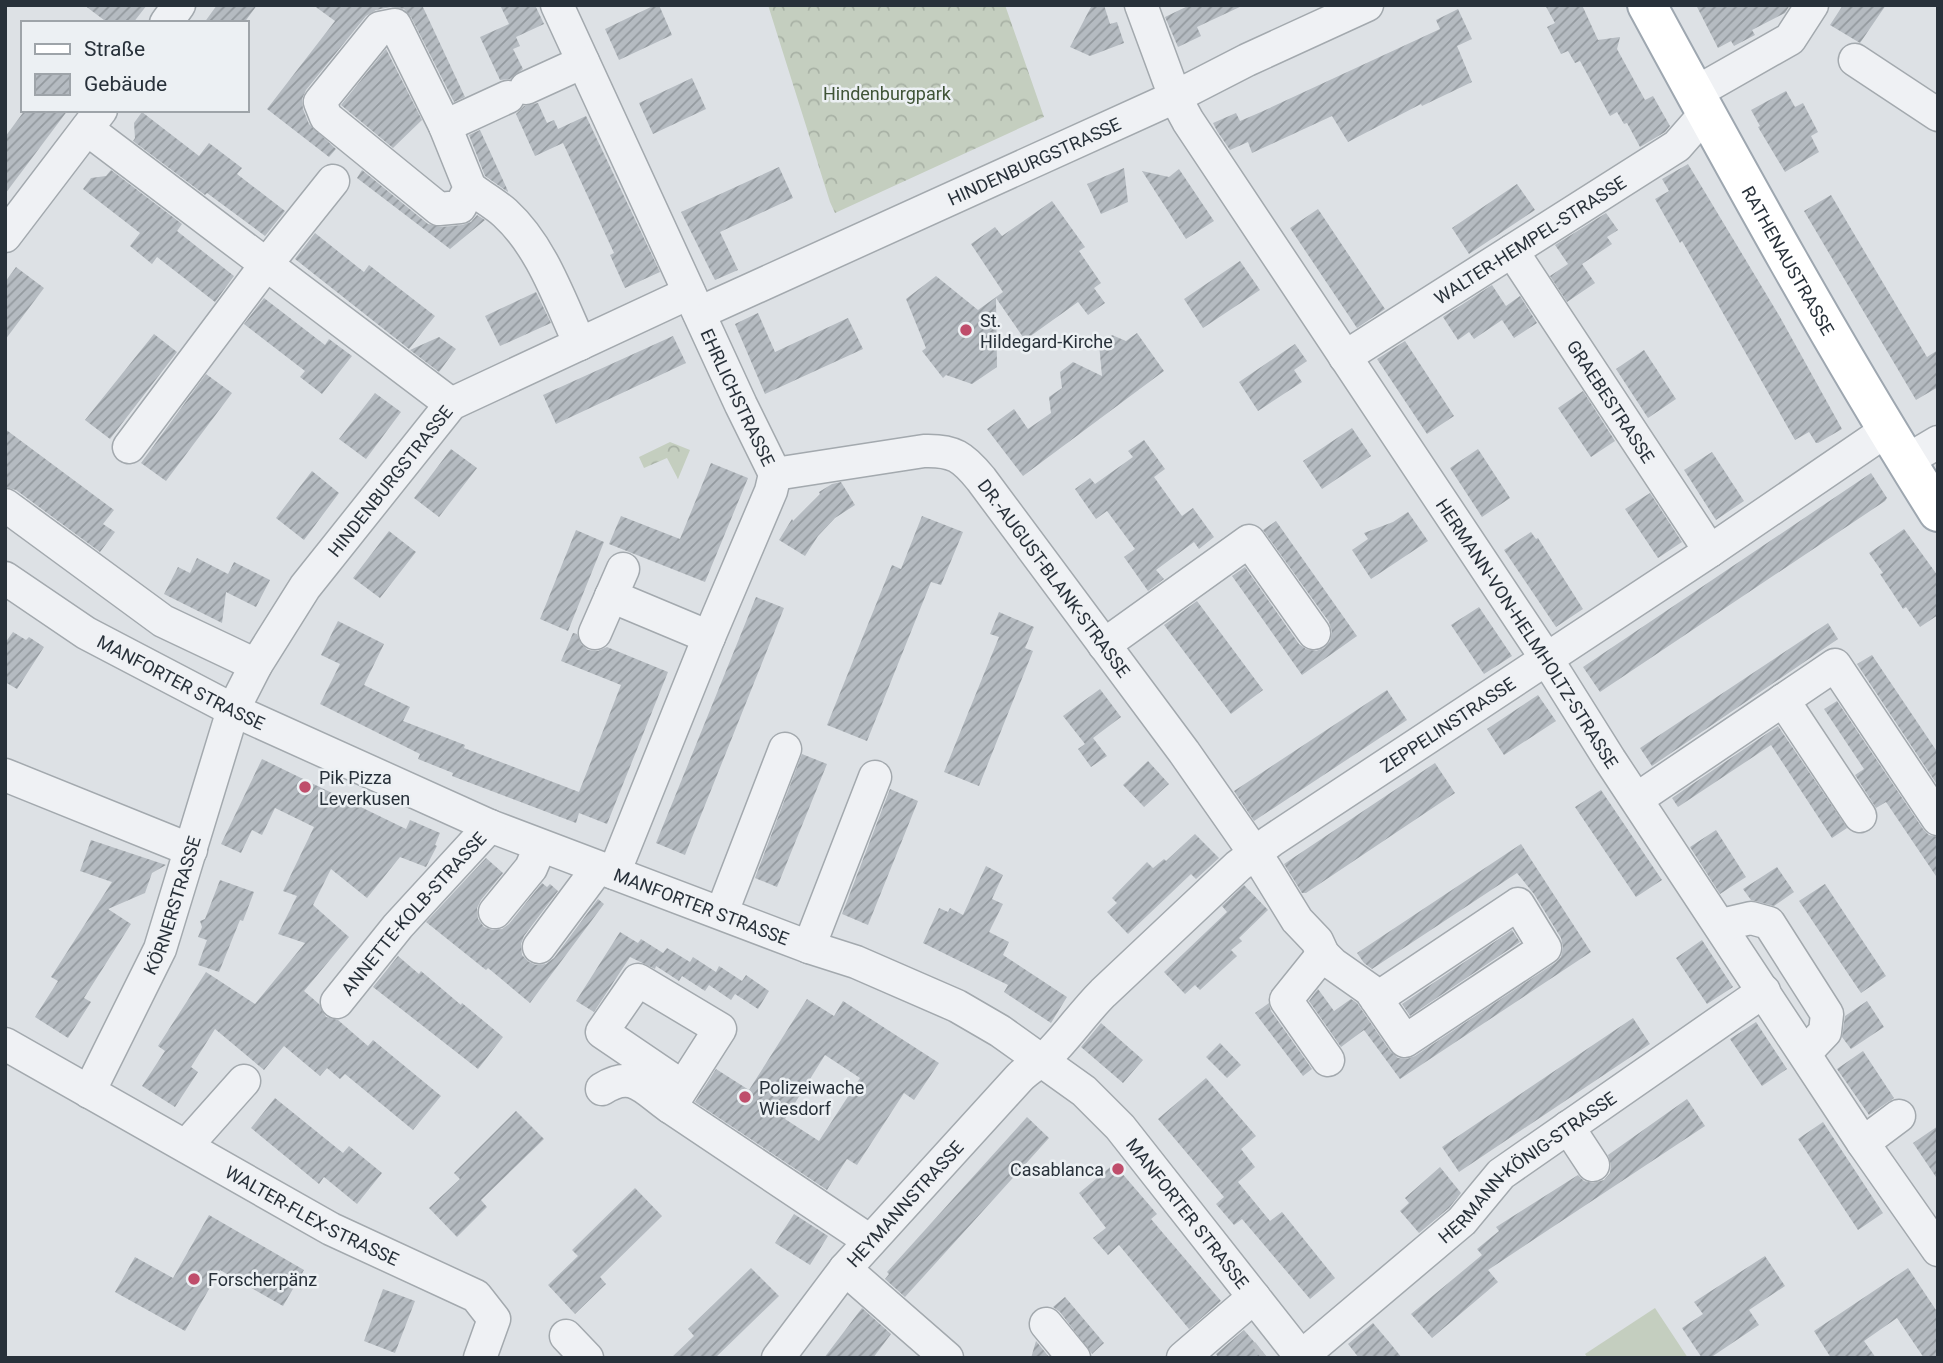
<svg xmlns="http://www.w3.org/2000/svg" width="1943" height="1363" font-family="Roboto,sans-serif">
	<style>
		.grass { fill: #c4cebf }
		.forest { fill: url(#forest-crowns) }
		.building { fill: url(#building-hatch); fill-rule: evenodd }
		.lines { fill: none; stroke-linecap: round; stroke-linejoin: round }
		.minor-tunnel { stroke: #b9bec3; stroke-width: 32; stroke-dasharray: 32 16; stroke-linecap: butt }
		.minor-casing { stroke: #a3a9ae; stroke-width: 35 }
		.major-casing { stroke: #9ea7b0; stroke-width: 42 }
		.minor { stroke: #eff1f4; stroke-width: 32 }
		.major { stroke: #fff; stroke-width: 38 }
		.poi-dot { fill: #bf4d6b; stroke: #ecf0f3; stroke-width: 2.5 }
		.labels { text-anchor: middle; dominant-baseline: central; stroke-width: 5; stroke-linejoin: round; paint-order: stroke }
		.park-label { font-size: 18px; fill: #405437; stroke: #ecf0f3 }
		.street-label { font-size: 18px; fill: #28313a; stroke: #ecf0f3 }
		.poi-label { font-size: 18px; fill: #28313a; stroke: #ecf0f3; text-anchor: start }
	</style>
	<defs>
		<pattern id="forest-crowns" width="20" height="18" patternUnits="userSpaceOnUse" patternTransform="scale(1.75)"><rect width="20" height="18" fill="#c4cebf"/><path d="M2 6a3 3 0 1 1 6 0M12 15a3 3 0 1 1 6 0" fill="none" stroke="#a8b1a5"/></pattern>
		<pattern id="building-hatch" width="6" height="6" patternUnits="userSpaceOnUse" patternTransform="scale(1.75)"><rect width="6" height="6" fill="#b5bbc1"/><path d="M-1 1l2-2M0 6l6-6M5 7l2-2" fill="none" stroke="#93999e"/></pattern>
	</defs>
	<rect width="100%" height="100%" fill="#dde1e5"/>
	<path class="grass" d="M1655,1308L1688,1358H1588L1585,1354Z"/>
	<path class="forest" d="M768,5H1005L1044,117L835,213L830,202Z
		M670,442L690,450L678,479L667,458L644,468L639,457Z"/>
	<path class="building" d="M84,5H147L133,23H108Z
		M217,5H257L244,23H204Z
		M313,5H422L465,97L454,102L411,17L404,9L391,7L376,10L366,16L306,90L302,99L303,109L309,124L336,149L329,157L267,109L335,21Z
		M500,5H535L544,24L516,37L520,46L513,49L523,69L510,79L500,80L480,37L509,24Z
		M655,5H659L672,35L619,60L605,29Z
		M1092,5H1104L1110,24L1117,22L1124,43L1090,56L1070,47Z
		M1190,5H1244L1197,27L1201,36L1178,47L1165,17Z
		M1545,5H1582L1598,40L1620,37L1617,49L1645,100L1653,96L1670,126L1665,132L1640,147L1627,123L1624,124L1617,112L1610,116L1580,61L1575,63L1568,51L1561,54L1547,27L1555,23Z
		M1696,5H1790L1785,13L1752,30L1755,35L1734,46L1731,41L1718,48Z
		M1843,5H1886L1860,43L1830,25Z
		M1458,9L1472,39L1457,46L1472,82L1422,106L1421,104L1348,142L1332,116L1252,153L1248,142L1230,150L1217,131L1213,123L1236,113L1240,121L1261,112L1440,29L1436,20Z
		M386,49L422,120L393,148L341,105Z
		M692,78L706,109L653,134L639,103Z
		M1786,91L1795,107L1803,103L1818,132L1811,136L1819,152L1785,172L1758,127L1760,126L1751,110Z
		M538,103L547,123L554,120L558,129L586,116L660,272L625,288L610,255L614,253L563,143L535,156L516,114L524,106Z
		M25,110H68L5,194V137Z
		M142,112L199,156L209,143L242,168L237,174L285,211L265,236L207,193L205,195L133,141L135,138L134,123Z
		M480,130L508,191V192L485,176L469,135Z
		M1688,164L1780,317L1842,429L1818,443H1816L1809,432L1795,440L1682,241L1680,243L1655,199L1669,191L1662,179Z
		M779,167L793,198L720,232L738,270L715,280L681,212Z
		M1124,168L1128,202L1101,214L1087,184Z
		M1179,169L1214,221L1186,239L1142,171L1169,177Z
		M111,170L182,224L177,231L234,276L215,302L157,257L152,264L130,246L140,233L83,189L91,178L106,176Z
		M362,170L428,224L441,227L462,225L471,222L477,215L485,220L450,249L357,178Z
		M1517,184L1535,210L1469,254L1452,228Z
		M1831,195L1927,357L1938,350V387L1916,400L1804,211Z
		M1052,201L1085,247L1079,251L1101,283L1094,288L1105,303L1088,315L1078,302L1025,340L996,298L997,367L972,384L946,375L943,378L922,351L926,348L906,299L936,276L978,310L1003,292L971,244L995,227L1002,236Z
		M1318,209L1385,309L1357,328L1290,228Z
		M1606,213L1618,230L1607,237L1612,244L1582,264L1595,283L1567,302L1550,276L1568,264L1555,245Z
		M315,233L364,272L369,265L435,316L409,349L295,259Z
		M1240,261L1260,290L1203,328L1184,299Z
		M16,267L44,288L5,340V282Z
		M1492,285L1506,306L1520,296L1537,323L1514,338L1502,320L1474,339L1469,332L1458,340L1443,317Z
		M536,292L551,323L500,346L485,316Z
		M264,298L325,345L329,339L352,356L322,394L300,377L305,371L244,324Z
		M758,313L775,352L848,318L863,349L765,394L735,324Z
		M1137,333L1164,371L1023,476L987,429L1014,409L1028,429L1051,413L1049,397L1062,388L1060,372L1073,362L1102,376L1099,344L1112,335L1126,341Z
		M154,334L177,352L110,439L85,420Z
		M673,336L686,363L556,424L543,395Z
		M439,337L456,349L439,372L410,350Z
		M1405,341L1454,416L1427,434L1377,359Z
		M1295,344L1307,361L1294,370L1302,382L1258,411L1239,382Z
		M1644,350L1676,399L1648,418L1616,369Z
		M206,374L232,393L166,481L141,463Z
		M1583,391L1615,441L1591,457L1558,408Z
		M375,393L401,412L366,459L339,439Z
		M1352,428L1371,456L1322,489L1303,461Z
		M5,429L114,510L103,524L115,532L100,552L16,490L5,487Z
		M1144,440L1165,469L1154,477L1182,516L1193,508L1214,537L1199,549L1194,542L1156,570L1164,579L1148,591L1124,557L1135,549L1107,511L1096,519L1075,489L1090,478L1095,484L1133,457L1128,451Z
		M451,449L477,468L439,517L414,498Z
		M1478,449L1510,498L1482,517L1450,468Z
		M1712,452L1744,501L1716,520L1684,470Z
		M711,463L748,478L705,582L609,544L621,516L680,539Z
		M312,471L339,493L304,540L276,518Z
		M1871,473L1887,498L1885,501L1600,692L1583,667Z
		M841,482L855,505L835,518L818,536L805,556L779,540L792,519L793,521L820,494L819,492L832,484Z
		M1650,493L1682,542L1658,558L1625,509Z
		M1408,512L1428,541L1371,579L1352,550L1368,539L1364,533L1393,522Z
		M922,516L963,532L941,585L931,582L867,741L827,725L892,565L901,569Z
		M1276,521L1357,636L1302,675L1232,576L1245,567L1299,644L1306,649L1316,651L1324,648L1330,641L1332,632L1329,622L1263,530Z
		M1904,529L1938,576V615L1920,627L1906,607L1903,609L1892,592L1880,574L1883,573L1869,553Z
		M576,530L604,542L568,631L540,619Z
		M389,531L416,552L380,598L353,578Z
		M1531,532L1536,539L1538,538L1583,609L1556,627L1504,550Z
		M197,558L228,574L234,562L270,580L256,607L226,592L222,623L164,594L178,567L190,573Z
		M756,597L784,608L685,855L656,843Z
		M1197,601L1263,690L1231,714L1164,625Z
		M1479,607L1512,656L1484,674L1451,625Z
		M999,612L1034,627L1025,648L1033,651L979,786L944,772L999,637L990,634Z
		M338,621L384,644L364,685L410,707L403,721L465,745L464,748L579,792L621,685L561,661L573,633L577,634L581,644L588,650L598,651L607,647L668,672L607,824L579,813L576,823L452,776L453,773L418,759L420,754L320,704L340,664L321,655Z
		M1828,623L1838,639L1652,766L1640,748Z
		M13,632L26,640L29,637L44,647L17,689L5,682V643Z
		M1872,655L1938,753V786L1857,664Z
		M1100,689L1121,717L1093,738L1107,756L1091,767L1078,749L1085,744L1063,716Z
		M1387,690L1407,720L1254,821L1234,791Z
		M1538,695L1556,721L1504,755L1487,729Z
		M1837,701L1923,829L1929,835L1938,837V879L1886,802L1876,808L1855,775L1864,769L1824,709Z
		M1778,726L1847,828L1832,838L1771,745L1678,807L1672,798Z
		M802,754L827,764L777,887L755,878Z
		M262,759L406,829L410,820L440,833L435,845L437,846L426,867L400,857L367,898L331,869L313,905L349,937L304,991L319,1004L326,1017L338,1020L368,1046L373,1040L441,1096L413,1130L345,1074L340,1079L327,1068L320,1076L284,1046L264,1070L215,1029L191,1067L198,1072L175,1107L142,1086L165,1051L158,1046L206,972L255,1004L305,943L278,934L297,896L283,891L314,827L275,808L262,835L252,830L241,853L221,844Z
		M1148,761L1169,784L1144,807L1123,785Z
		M1435,763L1455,793L1306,893H1302L1284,864Z
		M890,789L918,801L868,925L842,914Z
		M1601,790L1662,880L1636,897L1575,807Z
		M1716,830L1746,877L1720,894L1690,847Z
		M1195,834L1219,858L1196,879L1191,874L1128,934L1107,912L1117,903L1112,898L1147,862L1153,868L1164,859L1166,861Z
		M91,840L166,865L152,873L145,893L108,909L131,924L84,998L91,1002L68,1038L35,1017L58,981L51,977L112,882L80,871Z
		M1521,844L1591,952L1400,1079L1364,1030L1341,1047L1309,1001L1318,989L1334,1011L1351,999L1357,1003L1390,1051L1398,1058L1407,1059L1415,1056L1555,963L1561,957L1563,948L1561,938L1534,894L1517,873L1372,969L1364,963L1357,953Z
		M486,858L503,873L481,900L477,908L478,919L484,927L493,930L502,929L509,924L542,883L547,887L550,884L558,891L524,936L521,944L522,955L529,962L536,965L546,964L554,958L598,899L604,904L530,1003L488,968L486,970L426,922Z
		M986,866L1003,875L992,899L1003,904L989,932L1009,942L1003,955L1067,997L1051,1023L1004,992L1008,985L923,943L939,908L948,912L950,908L963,915Z
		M1777,867L1794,892L1774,906L1751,900L1743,889Z
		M220,880L254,892L243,921L240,920L219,972L198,965L207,940L198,937L202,927L200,921L205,919Z
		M1825,884L1886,976L1861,993L1799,901Z
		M1244,885L1268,910L1239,938L1242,941L1231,950L1237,956L1200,990L1195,985L1185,994L1164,972L1227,912L1222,906Z
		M1512,930L1520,942L1410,1016L1402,1004Z
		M620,932L638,943L641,939L663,953L667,948L690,962L693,957L716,972L719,966L742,981L746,975L769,991L758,1009L735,994L731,1000L709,985L705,991L682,976L679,981L656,966L655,969L630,957L594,1012L576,1001Z
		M1702,940L1733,987L1707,1004L1676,958Z
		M398,956L419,974L421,971L461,1005L462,1003L503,1037L478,1069L373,987Z
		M807,999L834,1016L843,1001L939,1063L914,1100L904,1093L857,1165L847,1159L827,1190L695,1102L716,1069L749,1090ZM825,1055L860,1078L819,1141L785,1119Z
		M1867,1001L1884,1027L1851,1049L1842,1037L1845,1016Z
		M1269,1003L1271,1011L1312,1069L1303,1076L1255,1013Z
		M1633,1018L1650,1044L1459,1172L1442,1147Z
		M1756,1022L1787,1069L1762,1086L1730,1039Z
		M1101,1023L1143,1060L1123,1083L1081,1047Z
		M1220,1043L1241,1065L1227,1078L1206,1057Z
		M1863,1051L1894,1098L1869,1115L1837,1069Z
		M1206,1078L1256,1136L1241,1149L1255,1167L1238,1182L1270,1221L1282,1212L1335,1278L1310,1299L1242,1219L1234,1225L1216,1204L1224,1197L1158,1119Z
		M275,1098L343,1153L349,1146L382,1173L357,1204L324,1177L319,1184L251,1128Z
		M1687,1099L1705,1126L1488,1270L1498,1282L1432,1338L1411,1314L1482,1255L1477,1249L1499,1231L1496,1227L1578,1175L1584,1181L1593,1183L1604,1180L1610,1173L1611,1165L1608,1155Z
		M516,1111L544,1139L481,1200L487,1207L457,1237L429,1208L460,1179L454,1173Z
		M1027,1117L1049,1138L905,1297L885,1279L889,1274L887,1272Z
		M1823,1122L1883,1213L1858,1230L1798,1139Z
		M1938,1126V1180L1913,1143Z
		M1114,1164L1157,1214L1151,1219L1221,1301L1189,1329L1119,1245L1108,1255L1093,1238L1106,1228L1079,1193Z
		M1440,1167L1461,1193L1449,1208L1419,1233L1400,1211L1409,1203L1405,1198Z
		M635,1188L662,1216L600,1277L606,1284L575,1314L548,1285L578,1256L572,1250Z
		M794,1214L828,1236L810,1265L775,1243Z
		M209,1215L304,1270L283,1306L220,1270L185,1331L115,1292L135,1257L173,1278Z
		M1765,1256L1785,1286L1749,1310L1759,1325L1710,1358H1702L1682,1328L1703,1314L1694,1302Z
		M751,1268L779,1296L715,1358H671L694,1336L688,1329Z
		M1908,1268L1938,1313V1358H1924L1897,1318L1864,1341L1876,1358H1831L1814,1331Z
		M383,1289L415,1301L395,1353L364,1341Z
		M1065,1297L1104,1343L1092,1354L1060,1312L1053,1307Z
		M862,1308L891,1334L873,1358H824Z
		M1373,1323L1390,1343L1402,1358H1359L1348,1344Z
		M1244,1330L1268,1358H1219L1216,1354Z
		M1036,1341L1050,1358H1031Z"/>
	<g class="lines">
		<path class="minor-tunnel" d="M1261,1358L1265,1355"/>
		<g class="minor-casing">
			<g id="minor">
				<path id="s1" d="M557,5L741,405L775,474L771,491L709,637L614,873"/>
				<path id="s2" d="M1141,5L1175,97L1188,121L1546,658L1610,760L1863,1143L1938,1250"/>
				<path d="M166,23L179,5"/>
				<path d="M395,25L445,126L470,188L460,207L439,209L326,117L320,102L380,28Z"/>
				<path d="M1855,60L1938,115"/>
				<path d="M526,88L583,62"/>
				<path d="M1695,93L1790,39L1812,5"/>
				<path d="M445,126L508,97"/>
				<path d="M87,129L451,404"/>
				<path d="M470,188C481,196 495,204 505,213C542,247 559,299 580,344"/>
				<path d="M5,236L101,110"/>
				<path id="s3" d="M1512,251L1710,551"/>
				<path id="s4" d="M699,313L1175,97L1247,60L1367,5"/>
				<path id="s5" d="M1345,357L1677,146L1706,113"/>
				<path d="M129,447L265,266L333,181"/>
				<path d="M1906,461L1938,442"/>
				<path id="s6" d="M775,474L924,451C954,450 963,457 981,479L1184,752L1265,868L1297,920L1317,941L1323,954L1333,964L1370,990L1405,1041L1545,948L1518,904L1376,999"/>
				<path d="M5,505L163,621L256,665"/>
				<path id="s7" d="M5,578L86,633L233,710L490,826L809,947L856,962L957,1006L1000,1031L1084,1091L1120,1127L1302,1358"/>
				<path d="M611,596L709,637"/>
				<path d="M595,633L623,569"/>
				<path d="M1104,645L1249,541L1314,633"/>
				<path d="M1783,700L1860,816"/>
				<path d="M5,775L191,850"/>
				<path d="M1637,799L1835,665L1938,819"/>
				<path d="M495,912L531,868L540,847"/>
				<path d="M722,912L785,749"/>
				<path d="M1721,925L1751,918L1769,923L1827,1014L1825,1032L1805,1053"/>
				<path d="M539,947L598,868"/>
				<path d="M809,947L875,777"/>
				<path d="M1323,954L1286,1000L1328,1060"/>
				<path id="s8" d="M337,1002L398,926L490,826"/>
				<path id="s9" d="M5,1044L331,1229L476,1296L494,1319L480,1358"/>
				<path d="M683,1087L602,1032L638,980L720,1029L670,1107L870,1241"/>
				<path d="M602,1089C633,1069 644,1089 670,1107"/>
				<path id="s10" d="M89,1092L160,949L233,710L256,665L305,587L451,404L689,293"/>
				<path d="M1568,1127L1593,1165"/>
				<path d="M1863,1143L1899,1116"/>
				<path d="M186,1146L244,1081"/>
				<path d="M845,1269L947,1358"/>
				<path d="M1046,1324L1074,1358"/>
				<path d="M566,1336L587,1358"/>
				<path id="s11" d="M1301,1357L1462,1221L1501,1174L1764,991"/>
				<path id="s12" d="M778,1358L845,1269L1019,1078C1029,1067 1044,1061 1054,1049C1071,1031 1085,1011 1103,993L1238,866L1271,841L1710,551L1887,430"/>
				<path d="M1183,1358L1254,1297"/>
			</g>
		</g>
		<g class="major-casing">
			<g id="major">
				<path id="s13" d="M1647,5C1740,176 1834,347 1938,512"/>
			</g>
		</g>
		<use href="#minor" class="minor"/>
		<use href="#major" class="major"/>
	</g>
	<g class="poi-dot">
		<circle cx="966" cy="330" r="7"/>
		<circle cx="305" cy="787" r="7"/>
		<circle cx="745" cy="1097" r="7"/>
		<circle cx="1118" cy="1169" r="7"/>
		<circle cx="194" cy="1279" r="7"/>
	</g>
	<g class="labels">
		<g class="park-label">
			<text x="887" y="93">Hindenburgpark</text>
		</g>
		<g class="street-label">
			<text stroke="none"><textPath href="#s4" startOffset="368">HINDENBURGSTRASSE</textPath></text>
			<text stroke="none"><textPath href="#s5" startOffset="219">WALTER-HEMPEL-STRASSE</textPath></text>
			<text stroke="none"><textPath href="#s13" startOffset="292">RATHENAUSTRASSE</textPath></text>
			<text stroke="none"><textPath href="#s1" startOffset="432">EHRLICHSTRASSE</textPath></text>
			<text stroke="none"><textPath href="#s3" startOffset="180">GRAEBESTRASSE</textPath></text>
			<text stroke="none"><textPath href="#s10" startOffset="688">HINDENBURGSTRASSE</textPath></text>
			<text stroke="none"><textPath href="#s6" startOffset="341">DR.-AUGUST-BLANK-STRASSE</textPath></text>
			<text stroke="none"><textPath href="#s2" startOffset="740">HERMANN-VON-HELMHOLTZ-STRASSE</textPath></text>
			<text stroke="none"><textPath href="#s7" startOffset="205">MANFORTER STRASSE</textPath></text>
			<text stroke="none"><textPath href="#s12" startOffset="928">ZEPPELINSTRASSE</textPath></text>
			<text stroke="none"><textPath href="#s10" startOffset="205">KÖRNERSTRASSE</textPath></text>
			<text stroke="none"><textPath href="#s7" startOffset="772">MANFORTER STRASSE</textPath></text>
			<text stroke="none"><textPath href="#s8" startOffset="117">ANNETTE-KOLB-STRASSE</textPath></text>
			<text stroke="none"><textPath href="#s11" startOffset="296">HERMANN-KÖNIG-STRASSE</textPath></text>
			<text stroke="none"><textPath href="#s12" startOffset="200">HEYMANNSTRASSE</textPath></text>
			<text stroke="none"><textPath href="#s7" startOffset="1360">MANFORTER STRASSE</textPath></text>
			<text stroke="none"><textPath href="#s9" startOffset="352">WALTER-FLEX-STRASSE</textPath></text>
		</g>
		<g class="poi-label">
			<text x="980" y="320">St.<tspan x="980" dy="21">Hildegard-Kirche</tspan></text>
			<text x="319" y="777">Pik Pizza<tspan x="319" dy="21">Leverkusen</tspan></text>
			<text x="759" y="1087">Polizeiwache<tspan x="759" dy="21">Wiesdorf</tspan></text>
			<text x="1104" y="1169" text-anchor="end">Casablanca</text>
			<text x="208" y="1279">Forscherpänz</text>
		</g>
	</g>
	<rect width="1943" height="1363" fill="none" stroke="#28313a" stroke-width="14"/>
	<rect x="21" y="21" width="228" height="91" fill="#ecf0f3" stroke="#9ea4a9" stroke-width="2"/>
	<rect x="35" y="44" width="35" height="10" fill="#ffffff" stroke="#9ea4a9" stroke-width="2"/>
	<text x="84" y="56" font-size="21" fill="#28313a">Straße</text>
	<rect x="35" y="74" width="35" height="21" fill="url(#building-hatch)" stroke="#9ea4a9" stroke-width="2"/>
	<text x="84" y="91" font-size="21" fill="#28313a">Gebäude</text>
</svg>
